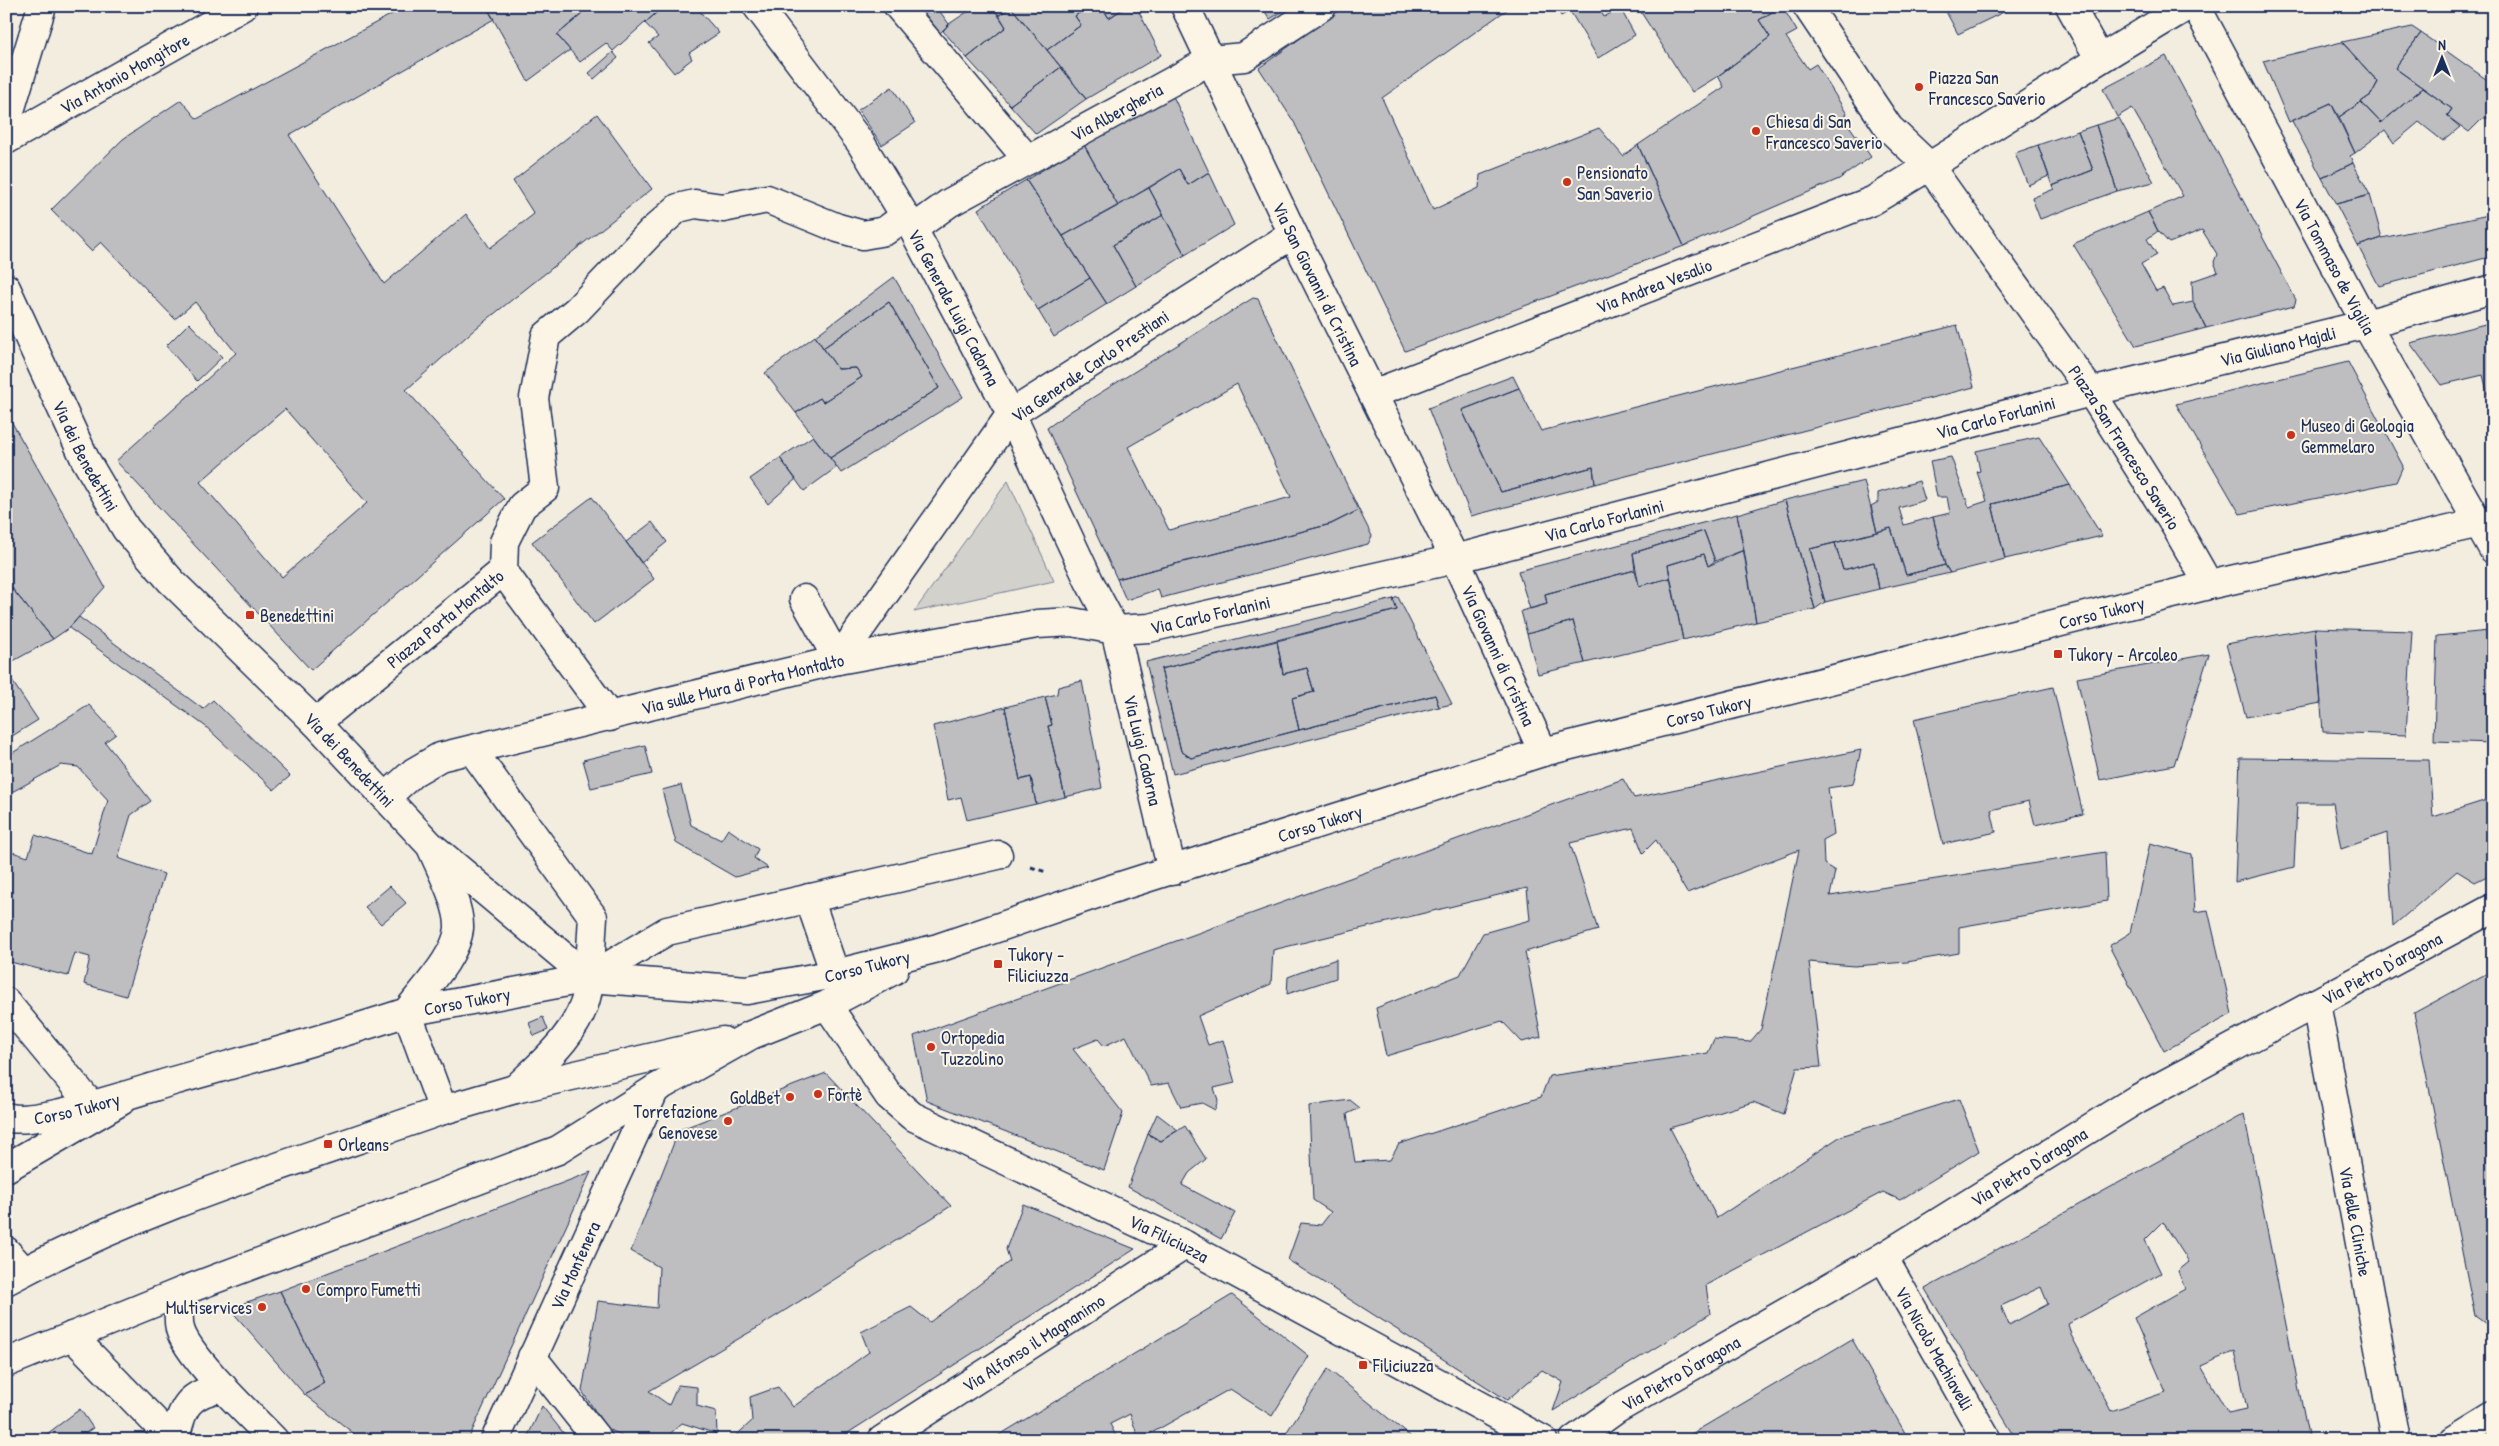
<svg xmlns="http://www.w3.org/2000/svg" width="2499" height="1446" font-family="'Patrick Hand',sans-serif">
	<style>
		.green { fill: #d3d1cc; stroke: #778095 }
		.building { fill: #bebec0; stroke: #1b2f5e; fill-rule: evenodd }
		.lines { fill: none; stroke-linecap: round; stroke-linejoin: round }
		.minor-casing { stroke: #1b2f5e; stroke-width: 31 }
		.major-casing { stroke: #1b2f5e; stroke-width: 31 }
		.path { stroke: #1b2f5e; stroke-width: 3; stroke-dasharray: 5 4; stroke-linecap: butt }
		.minor { stroke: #fcf5e5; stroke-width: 28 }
		.major { stroke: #fcf5e5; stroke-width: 28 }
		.poi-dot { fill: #c8321e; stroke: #fcf5e5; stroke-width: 2 }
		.labels { text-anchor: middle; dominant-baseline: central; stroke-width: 4; stroke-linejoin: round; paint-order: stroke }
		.street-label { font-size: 18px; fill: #1b2f5e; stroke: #fcf5e5 }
		.poi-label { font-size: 18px; fill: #1b2f5e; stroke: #fcf5e5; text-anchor: start }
	</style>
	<rect width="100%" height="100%" fill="#f3ede0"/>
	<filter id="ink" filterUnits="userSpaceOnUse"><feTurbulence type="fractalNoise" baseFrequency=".02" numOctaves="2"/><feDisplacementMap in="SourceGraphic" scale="10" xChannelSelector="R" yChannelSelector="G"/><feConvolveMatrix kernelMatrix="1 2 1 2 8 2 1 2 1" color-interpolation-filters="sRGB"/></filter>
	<g filter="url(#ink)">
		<path class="green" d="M1008,481L1054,581L914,612Z"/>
		<path class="building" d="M407,6H486L494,19L289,135L384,284L466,214L490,248L534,214L513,181L597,114L652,189L475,329L406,390L504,499L311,670L116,461L236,353L195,302L175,319L101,242L91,251L51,210L123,139L181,100L197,119ZM285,409L367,503L282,577L200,482Z
			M486,6H581L577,9L582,14L557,35L570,50L528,81Z
			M581,6H664L613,51L606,43L580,62L557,35L582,14L577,9Z
			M664,6H695L719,33L689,53L692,59L674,73L649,43L658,37L645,23Z
			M923,6H942L938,9L949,24L940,33L925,14L928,12Z
			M976,6H992L1006,27L967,58L943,31L949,24Z
			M992,6H1089L1075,16L1081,25L1047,50L1011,7L999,15Z
			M1089,6H1101L1109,18L1127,6H1136L1161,55L1086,99L1047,50L1081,25L1075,16Z
			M1101,6H1127L1109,18Z
			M1261,6H1292L1270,19Z
			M1345,6H1512L1382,98L1433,210L1479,188L1480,175L1599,128L1623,156L1638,145L1684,246L1405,351L1294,122L1259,68Z
			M1555,6H1598L1604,17L1620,8L1635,35L1598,58L1570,11L1561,16Z
			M1637,6H1782L1759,20L1770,37L1718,76L1692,92Z
			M1782,6L1797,31L1786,37L1808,69L1816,64L1847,114L1843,117L1871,157L1839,179L1684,246L1638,145L1724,87L1718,76L1770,37L1759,20Z
			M1943,6H2016L1958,34Z
			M2079,6H2111L2086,19Z
			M1011,7L1061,67L1010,105L967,58L1006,27L999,15Z
			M2412,27L2421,33L2395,68L2423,88L2381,123L2361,102L2371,95L2378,82L2342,42Z
			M2421,33L2493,84V118H2483L2469,132L2447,116L2452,109L2395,68Z
			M2342,42L2378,82L2371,95L2339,117L2331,103L2289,122L2263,61Z
			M613,52L618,58L594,79L589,73Z
			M2166,56L2296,300L2294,306L2206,328L2193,302L2192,281L2218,272L2214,262L2217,254L2202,230L2169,243L2158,231L2148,212L2183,196L2132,108L2117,117L2103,89Z
			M1061,67L1086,99L1036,134L1010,105Z
			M892,87L915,123L882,145L858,110Z
			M2423,88L2452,109L2447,116L2460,127L2443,141L2419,122L2394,143L2385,130L2355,153L2339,117L2361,102L2381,123Z
			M1171,92L1209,172L1188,185L1179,169L1118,206L1084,145Z
			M2331,103L2355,153L2350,156L2353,163L2322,178L2292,121Z
			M2119,118L2154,182L2117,191L2096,125Z
			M2096,125L2117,191L2040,219L2032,198L2054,189L2052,186L2093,170L2078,131Z
			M2078,131L2093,170L2052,186L2038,145Z
			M1084,145L1118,206L1063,236L1026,180Z
			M2038,145L2049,176L2028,185L2015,153Z
			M2353,163L2370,195L2336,204L2322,178Z
			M1179,169L1188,185L1209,172L1234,225L1185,255L1149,188Z
			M1026,180L1090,278L1038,310L978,209Z
			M1149,188L1163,215L1113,245L1136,286L1107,304L1063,236Z
			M2370,195L2382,238L2358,246L2336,204Z
			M2148,212L2158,231L2147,239L2157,255L2141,264L2156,291L2163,288L2173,306L2193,302L2206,328L2136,346L2073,244Z
			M2493,214V256L2379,286L2358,246L2382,238Z
			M1163,215L1185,255L1136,286L1113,245Z
			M894,277L963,397L841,473L830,458L939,388L889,302L823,348L815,336Z
			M1090,278L1107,304L1054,337L1038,310Z
			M1253,298L1258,299L1359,510L1331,524L1117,579L1047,428L1071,411ZM1237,384L1291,497L1169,530L1128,447Z
			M889,302L939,388L830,458L796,413L820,398L823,402L862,377L856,368L838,369L823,348Z
			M2493,322V415L2483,375L2441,385L2410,343Z
			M189,323L222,357L197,381L166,346Z
			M1957,325L1974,387L1595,484L1593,467L1501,492L1462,410L1519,388L1541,431Z
			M815,336L838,369L856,368L862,377L823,402L820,398L796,413L765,373Z
			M2348,362L2403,466L2396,482L2240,514L2176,404Z
			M1513,376L1519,388L1462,410L1501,492L1593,467L1595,484L1471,516L1428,408Z
			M6,412L105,587L69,628L53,639L6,581Z
			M813,436L837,467L804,491L780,458Z
			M2039,437L2070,485L1992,504L2005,559L1950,573L1945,565L1933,517L1950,513L1947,497H1937L1930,461L1951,457L1969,507L1987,501L1977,472L1980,471L1976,451Z
			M780,458L796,479L768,504L750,479Z
			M1864,481L1877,532L1810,549L1825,602L1815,609L1785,500Z
			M1919,481L1925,500L1899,508L1904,525L1933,517L1945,565L1906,575L1891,528L1877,532L1871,506L1878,502V493Z
			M2070,485L2102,536L2005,559L1992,504Z
			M592,497L654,579L594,624L532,542Z
			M1785,500L1815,609L1756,622L1737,514Z
			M1359,510L1372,536L1368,544L1161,598L1158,589L1126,600L1117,579L1331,524Z
			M1737,514L1744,550L1715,561L1704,531L1633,553L1635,570L1545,594L1547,604L1530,609L1518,571Z
			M652,522L667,542L641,563L626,542Z
			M1891,528L1906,575L1945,565L1950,573L1879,589L1874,562L1843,570L1835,543Z
			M1704,531L1715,561L1708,566L1704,554L1668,565L1670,578L1639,586L1633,553Z
			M1835,543L1843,570L1874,562L1879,589L1825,602L1810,549Z
			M1744,550L1756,622L1683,640L1668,565L1704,554L1708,566Z
			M1635,570L1639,586L1670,578L1683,640L1585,663L1573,621L1527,634L1521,611L1547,604L1545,594Z
			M6,581L53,639L6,665Z
			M1398,597L1452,704L1439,707L1435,695L1299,730L1292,698L1314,692L1307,668L1283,674L1277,641L1397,610L1393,599Z
			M1393,599L1397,610L1161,669L1181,751L1191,758L1435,695L1439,707L1173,774L1146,662Z
			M79,617L203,709L213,700L290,776L274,790L205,726L69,628Z
			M1573,621L1585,663L1538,674L1527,634Z
			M2315,628L2412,631L2406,735L2323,732Z
			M2315,628L2321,703L2246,717L2226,644Z
			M2489,631L2493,639V743L2434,741L2437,636Z
			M1277,641L1283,674L1307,668L1314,692L1292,698L1299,730L1191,758L1181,751L1161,669Z
			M2209,654L2174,765L2100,780L2077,678Z
			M8,675L38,720L9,738L6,733V677Z
			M1082,681L1102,788L1065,797L1048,726L1052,725L1045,697L1057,694L1058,687Z
			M2053,687L2083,814L2035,825L2029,801L1991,810L1996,832L1943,844L1914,719Z
			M1045,697L1052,725L1048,726L1065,797L1036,804L1031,777L1020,780L1005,707Z
			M89,705L116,734L105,742L151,801L131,815L118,858L164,874L126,996L84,984L90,957L75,953L68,976L6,961V850L28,857L35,835L92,854L108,800L78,767L61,765L10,793L6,788V757Z
			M1005,707L1020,780L1031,777L1036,804L967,820L961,797L948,800L933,726Z
			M645,745L652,774L591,788L583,760Z
			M1861,750L1853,784L1828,788L1834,834L1823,840L1824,864L1835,871L1830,896L2105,852L2107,901L1959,927V953L1907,962L1854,966L1809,962L1821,1067L1797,1068L1784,1114L1753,1102L1670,1128L1717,1218L1841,1136L1959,1099L1979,1151L1900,1200L1883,1192L1706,1285L1710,1314L1553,1411L1563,1382L1542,1370L1507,1400L1288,1260L1301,1223L1321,1225L1331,1212L1313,1200L1309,1106L1350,1100L1360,1108L1347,1114L1355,1162L1390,1160L1399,1144L1541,1097L1549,1076L1708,1053L1714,1039L1750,1042L1761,1029L1799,850L1687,893L1656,840L1643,853L1633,828L1570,843L1598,930L1525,952L1541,1037L1522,1042L1502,1021L1386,1056L1376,1008L1460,975L1483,933L1530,920L1527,888L1273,950L1271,984L1198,1016L1208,1045L1223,1040L1235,1083L1214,1088L1218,1100L1215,1110L1202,1103L1181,1107L1169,1083L1151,1086L1126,1036L1104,1046L1098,1039L1073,1049L1123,1113L1104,1170L927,1101L914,1036L1623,779L1634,798Z
			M2240,758L2429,760L2433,817L2493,798V873L2475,882L2457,871L2393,926L2387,833L2341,849L2333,803H2297L2294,867L2235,882Z
			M681,785L691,825L721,840L728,829L758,849L754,858L768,868L735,877L676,843L662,790Z
			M2150,843L2191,854L2195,912L2208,910L2232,1014L2164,1051L2109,946L2130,933Z
			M390,886L406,903L381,924L365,907Z
			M1336,959V978L1287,994L1288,977Z
			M2493,970V1329L2475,1316L2414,1013Z
			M543,1017L548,1030L534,1036L529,1023Z
			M826,1073L951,1206L757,1328L649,1391L669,1405L678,1385L697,1387V1406L716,1411L717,1434L682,1423L663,1440H634L607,1429L582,1391L598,1301L657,1308L659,1267L631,1251L679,1130Z
			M1157,1114L1178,1130L1161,1141L1148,1134Z
			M2244,1114L2309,1440H2017L1925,1289ZM2163,1222L2189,1262L2178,1271L2185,1289L2134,1318L2166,1392L2111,1411L2071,1335L2068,1324L2161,1273L2145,1240ZM2041,1287L2048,1304L2009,1325L2001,1306ZM2235,1351L2247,1409L2228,1413L2201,1366Z
			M1185,1126L1206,1159L1189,1173L1182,1185L1235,1213L1221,1239L1128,1187L1148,1134L1161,1141Z
			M591,1172L468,1440H362L305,1395L325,1383L280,1291Z
			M1023,1204L1135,1249L837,1440H731L752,1421L750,1397L778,1387L793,1407L869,1352L861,1332L911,1307L930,1322L1010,1261L1006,1249Z
			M280,1291L325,1383L305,1395L229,1308Z
			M1232,1295L1309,1356L1272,1416L1230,1389L1139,1440L1130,1414L1110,1424L1118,1440H991Z
			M1852,1339L1909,1440H1681Z
			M1328,1369L1415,1440H1288L1284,1436Z
			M542,1406L569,1440H526Z
			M80,1409L93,1428L87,1432L95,1440H39Z"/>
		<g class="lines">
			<g class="minor-casing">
				<g id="minor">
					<path id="s1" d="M757,6L860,142L913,229L1011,414L1089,581L1115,630L1172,871"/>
					<path d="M898,6L1028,160"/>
					<path id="s2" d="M1185,6L1293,234L1455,559L1543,752"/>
					<path id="s3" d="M1807,6L1889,128L1930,167L2091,392L2176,527L2209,585"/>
					<path d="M2070,6L2099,58"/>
					<path id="s4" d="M2196,6L2366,324L2493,549"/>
					<path d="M6,124L42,6"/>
					<path id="s5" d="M6,140L243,6"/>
					<path id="s6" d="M913,229L949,203L1211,60L1244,57L1322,6"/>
					<path id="s7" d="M6,288L85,459L126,529L171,581L316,723L430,845L589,978"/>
					<path id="s8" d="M1373,394L1872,201C1979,138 2081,68 2188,6"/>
					<path d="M503,571L504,542L522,506L545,488L534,398L546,336L577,310L651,232L678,208L695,204L723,208L767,199L838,228L863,235L885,231L905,216"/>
					<path d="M804,599L838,660L1011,414L1293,234"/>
					<path id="s9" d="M316,723L503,571L610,717"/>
					<path d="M472,750L593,917C591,943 591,969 587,994C579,1033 542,1063 515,1089"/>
					<path id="s10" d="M386,797L414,772L440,757L838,660L1037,624L1072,622L1115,630L1149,628L1455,559L2091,392L2366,324L2493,289"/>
					<path d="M809,898L835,974"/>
					<path d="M589,978L667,931L998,855"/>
					<path d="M6,1002L91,1105"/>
					<path id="s11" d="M2316,1003L2396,1440"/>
					<path id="s12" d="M827,1005L889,1096L912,1116L1185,1245L1543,1440"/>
					<path id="s13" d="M407,1012L589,978L747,990L835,974L938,948L1102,892L1543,752L2209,585L2493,520"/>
					<path d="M407,1012C423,990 457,956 459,928C460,905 441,870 432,849"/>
					<path d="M443,1110L515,1089L723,1041"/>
					<path d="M6,1168L121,1101"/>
					<path id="s14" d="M1883,1257L1987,1440"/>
					<path d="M183,1291C180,1305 177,1315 180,1329C187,1356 252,1417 274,1440"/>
					<path d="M72,1336L173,1440"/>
					<path d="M532,1357L598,1440"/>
					<path d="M6,1363L183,1291L558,1150L655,1089L751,1035L827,1005L894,970"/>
					<path d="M175,1440C182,1406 188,1394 223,1387"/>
					<path id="s15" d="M495,1440L655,1089"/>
					<path id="s16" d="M882,1440L1185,1245"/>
					<path id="s17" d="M1574,1440L1617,1409L1883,1257L2137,1099L2493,908"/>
					<path d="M2454,1440L2493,1416"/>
				</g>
			</g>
			<g class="major-casing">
				<g id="major">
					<path id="s18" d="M6,1117C35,1127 139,1091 173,1081C251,1059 329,1038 407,1012L443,1110C296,1162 144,1206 6,1281"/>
					<path d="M6,1251L24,1271"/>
				</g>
			</g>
			<path class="path" d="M1031,867L1046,872"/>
			<use href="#minor" class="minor"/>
			<use href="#major" class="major"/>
		</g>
	</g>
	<g class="poi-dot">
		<circle cx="1919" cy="87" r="5"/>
		<circle cx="1756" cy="131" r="5"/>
		<circle cx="1567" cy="182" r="5"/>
		<circle cx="2291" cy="435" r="5"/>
		<rect x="245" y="610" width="10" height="10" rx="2.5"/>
		<rect x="2053" y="649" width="10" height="10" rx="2.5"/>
		<rect x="993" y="959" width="10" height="10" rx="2.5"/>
		<circle cx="931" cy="1047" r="5"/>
		<circle cx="818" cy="1094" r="5"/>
		<circle cx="790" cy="1097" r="5"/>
		<circle cx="728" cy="1121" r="5"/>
		<rect x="323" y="1139" width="10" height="10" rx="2.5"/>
		<circle cx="306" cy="1289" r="5"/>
		<circle cx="262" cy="1307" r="5"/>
		<rect x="1358" y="1360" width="10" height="10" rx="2.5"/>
	</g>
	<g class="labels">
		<g class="street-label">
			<text stroke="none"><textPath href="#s5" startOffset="136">Via Antonio Mongitore</textPath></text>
			<text stroke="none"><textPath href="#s6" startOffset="235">Via Albergheria</textPath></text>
			<text stroke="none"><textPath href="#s4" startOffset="295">Via Tommaso de Vigilia</textPath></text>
			<text stroke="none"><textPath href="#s2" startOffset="308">Via San Giovanni di Cristina</textPath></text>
			<text stroke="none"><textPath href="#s8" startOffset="301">Via Andrea Vesalio</textPath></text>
			<text stroke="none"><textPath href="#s1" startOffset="361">Via Generale Luigi Cadorna</textPath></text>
			<text stroke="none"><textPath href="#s10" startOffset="1956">Via Giuliano Majali</textPath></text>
			<text transform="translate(1090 366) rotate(-34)">Via Generale Carlo Prestiani</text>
			<text stroke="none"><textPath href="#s10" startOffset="1665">Via Carlo Forlanini</textPath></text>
			<text stroke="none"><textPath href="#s3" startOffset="545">Piazza San Francesco Saverio</textPath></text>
			<text stroke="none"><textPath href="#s7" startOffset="186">Via dei Benedettini</textPath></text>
			<text stroke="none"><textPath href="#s10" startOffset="1260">Via Carlo Forlanini</textPath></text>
			<text stroke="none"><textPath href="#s13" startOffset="1751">Corso Tukory</textPath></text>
			<text stroke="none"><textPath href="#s10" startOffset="855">Via Carlo Forlanini</textPath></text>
			<text stroke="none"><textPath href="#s9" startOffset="166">Piazza Porta Montalto</textPath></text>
			<text stroke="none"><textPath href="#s2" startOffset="721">Via Giovanni di Cristina</textPath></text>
			<text stroke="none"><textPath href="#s10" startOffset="379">Via sulle Mura di Porta Montalto</textPath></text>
			<text stroke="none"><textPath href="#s13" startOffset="1346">Corso Tukory</textPath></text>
			<text stroke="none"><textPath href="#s1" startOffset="845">Via Luigi Cadorna</textPath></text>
			<text stroke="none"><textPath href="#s7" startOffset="591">Via dei Benedettini</textPath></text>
			<text stroke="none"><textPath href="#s13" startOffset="941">Corso Tukory</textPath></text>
			<text stroke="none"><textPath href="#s13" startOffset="466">Corso Tukory</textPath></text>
			<text stroke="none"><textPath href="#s17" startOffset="936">Via Pietro D'aragona</textPath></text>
			<text stroke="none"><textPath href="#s13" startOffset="61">Corso Tukory</textPath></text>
			<text stroke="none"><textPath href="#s18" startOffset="72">Corso Tukory</textPath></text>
			<text stroke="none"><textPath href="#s17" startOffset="531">Via Pietro D'aragona</textPath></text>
			<text stroke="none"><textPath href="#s11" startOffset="222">Via delle Cliniche</textPath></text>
			<text stroke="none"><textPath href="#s12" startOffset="425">Via Filiciuzza</textPath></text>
			<text stroke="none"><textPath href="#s15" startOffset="192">Via Monfenera</textPath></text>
			<text stroke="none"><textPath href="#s16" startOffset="180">Via Alfonso il Magnanimo</textPath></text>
			<text stroke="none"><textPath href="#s14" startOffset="105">Via Nicolò Machiavelli</textPath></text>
			<text stroke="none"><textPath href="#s17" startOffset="126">Via Pietro D'aragona</textPath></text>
		</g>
		<g class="poi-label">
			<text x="1929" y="77">Piazza San<tspan x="1929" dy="21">Francesco Saverio</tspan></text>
			<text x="1766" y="121">Chiesa di San<tspan x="1766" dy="21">Francesco Saverio</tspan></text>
			<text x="1577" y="172">Pensionato<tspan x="1577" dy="21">San Saverio</tspan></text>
			<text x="2301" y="425">Museo di Geologia<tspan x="2301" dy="21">Gemmelaro</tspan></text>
			<text x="260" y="615">Benedettini</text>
			<text x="2068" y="654">Tukory - Arcoleo</text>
			<text x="1008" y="954">Tukory -<tspan x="1008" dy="21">Filiciuzza</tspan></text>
			<text x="941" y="1037">Ortopedia<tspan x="941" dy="21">Tuzzolino</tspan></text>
			<text x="828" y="1094">Fortè</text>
			<text x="780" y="1097" text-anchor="end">GoldBet</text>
			<text x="718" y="1111" text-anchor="end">Torrefazione<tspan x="718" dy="21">Genovese</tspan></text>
			<text x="338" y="1144">Orleans</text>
			<text x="316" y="1289">Compro Fumetti</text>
			<text x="252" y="1307" text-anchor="end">Multiservices</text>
			<text x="1373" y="1365">Filiciuzza</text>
		</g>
	</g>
	<rect width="2499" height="1446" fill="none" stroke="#fcf5e5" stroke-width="25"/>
	<rect x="12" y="12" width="2474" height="1421" fill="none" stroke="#1b2f5e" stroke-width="2" filter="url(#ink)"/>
	<g transform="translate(2442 58)" stroke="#fcf5e5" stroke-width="4" paint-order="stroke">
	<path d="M0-4L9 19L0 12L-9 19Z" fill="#1b2f5e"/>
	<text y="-8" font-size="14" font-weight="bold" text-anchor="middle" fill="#1b2f5e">N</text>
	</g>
</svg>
